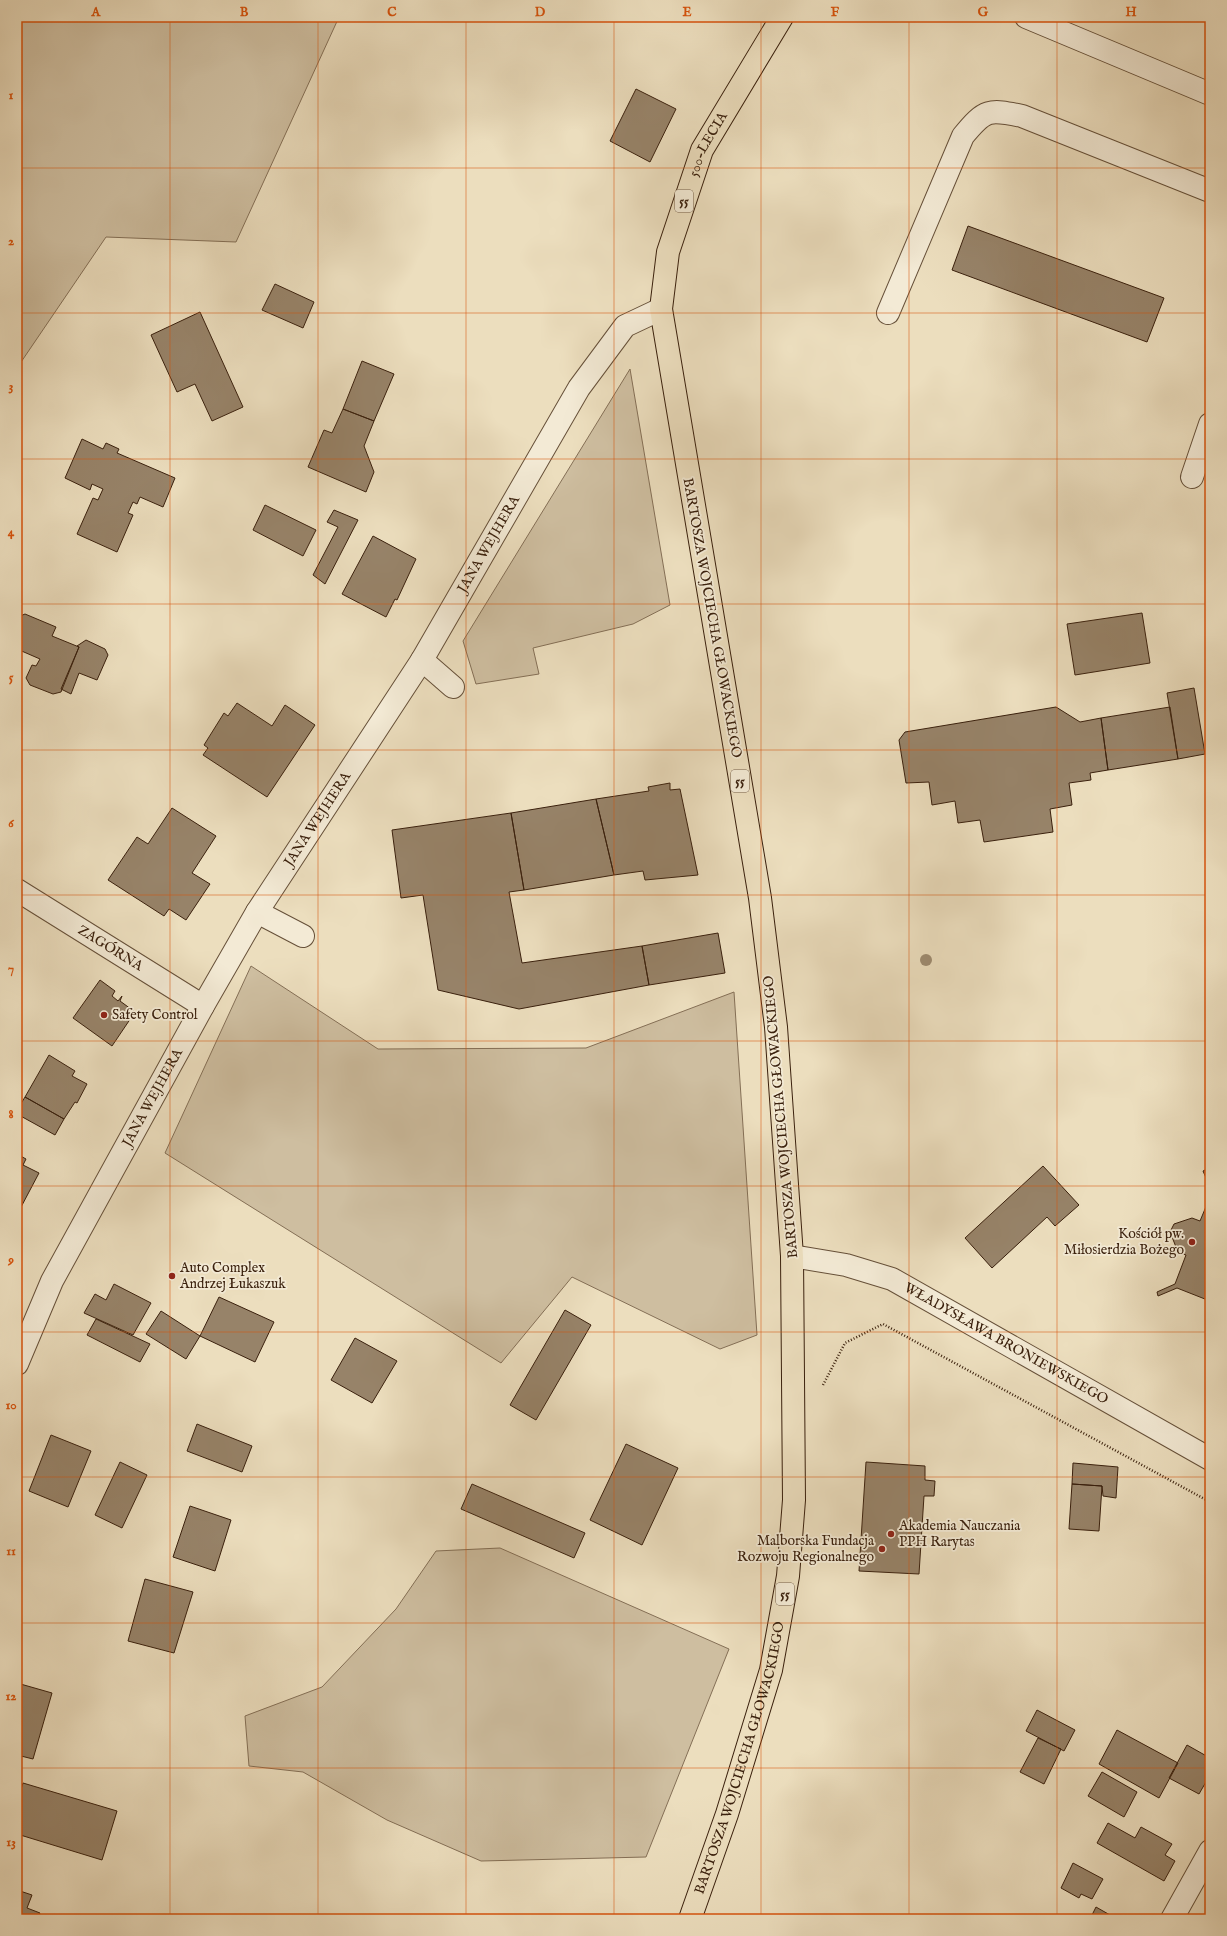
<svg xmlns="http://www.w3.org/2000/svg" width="1227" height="1936" font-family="'IM FELL English',serif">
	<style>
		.green { fill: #cebea0; stroke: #846f56 }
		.building { fill: #978369; stroke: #3a200d }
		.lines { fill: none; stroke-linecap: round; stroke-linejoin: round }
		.minor-casing { stroke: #665039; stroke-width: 24 }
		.major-casing { stroke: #3a200d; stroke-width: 24 }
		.path { stroke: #3a200d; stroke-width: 2.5; stroke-dasharray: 1 2; stroke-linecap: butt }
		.minor { stroke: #f3ead5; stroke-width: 22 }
		.major { stroke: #ecdebe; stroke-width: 22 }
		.tree { fill: #9e8c71 }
		.grid { fill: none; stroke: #d7530c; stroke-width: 1; stroke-opacity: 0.55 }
		.poi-dot { fill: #8f2418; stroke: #f3ead5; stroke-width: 1.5 }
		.labels { text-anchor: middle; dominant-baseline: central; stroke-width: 3.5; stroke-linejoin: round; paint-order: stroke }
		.shield { fill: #f3ead5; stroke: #725d49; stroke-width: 1 }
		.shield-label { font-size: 13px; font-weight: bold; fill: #3a200d }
		.street-label { font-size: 14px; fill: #3a200d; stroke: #f3ead5 }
		.poi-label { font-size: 14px; fill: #3a200d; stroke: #f3ead5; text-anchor: start }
		.neatline { fill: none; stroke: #d7530c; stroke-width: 1.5 }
		.grid-label { font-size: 13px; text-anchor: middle; font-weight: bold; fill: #d7530c }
	</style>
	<rect width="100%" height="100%" fill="#ecdebe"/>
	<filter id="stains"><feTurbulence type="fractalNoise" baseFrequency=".005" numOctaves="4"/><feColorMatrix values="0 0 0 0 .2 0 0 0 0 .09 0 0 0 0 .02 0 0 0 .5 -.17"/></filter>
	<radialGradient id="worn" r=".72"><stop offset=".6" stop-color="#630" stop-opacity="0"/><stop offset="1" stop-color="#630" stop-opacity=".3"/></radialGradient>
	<path class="green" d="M17,17H339L236,242L106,237L17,368Z
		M630,369L670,605L633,624L533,648L539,674L476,684L463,641Z
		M251,966L378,1049L586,1048L734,992L757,1335L720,1349L572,1277L501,1363L165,1153Z
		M500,1548L729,1649L646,1857L481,1861L387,1820L303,1772L249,1766L245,1716L322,1687L396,1609L436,1551Z"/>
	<path class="building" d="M636,89L676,109L650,162L610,141Z
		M968,226L1164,298L1147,342L952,270Z
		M275,284L314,302L303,328L262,310Z
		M200,312L243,407L212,421L195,384L177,392L151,335Z
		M362,361L394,374L374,421L343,409Z
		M343,409L374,421L364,446L374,472L366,492L308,467L324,430L332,433Z
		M82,439L103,449L106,443L119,449L117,453L175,478L163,507L140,497L137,504L133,502L128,513L133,515L117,552L77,534L93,498L98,500L103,489L92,484L90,490L65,478Z
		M265,505L316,530L303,556L253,530Z
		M334,510L358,520L325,584L313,575L338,527L327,522Z
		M373,536L416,559L397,600L395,599L386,617L342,594Z
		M1142,613L1150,663L1075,675L1067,624Z
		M25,614L56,627L52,636L79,647L61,692L53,694L30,685L26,678L32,665L36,666L40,659L17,649V619L18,617Z
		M86,640L105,649L108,655L97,680L79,673L71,694L61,689L79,647L77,646Z
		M1194,688L1205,754L1178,759L1167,693Z
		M237,703L272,726L285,705L315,725L267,797L203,755L208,748L204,745L224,713L228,716Z
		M1056,707L1080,722L1101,718L1108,770L1090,773L1091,780L1069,783L1072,805L1050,809L1053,832L984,842L980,820L958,823L955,801L932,805L929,782L906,783L899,740L905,732Z
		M1170,707L1178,759L1108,770L1101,718Z
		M670,783V790L680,789L698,875L645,880L643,871L614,875L596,799L649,791L648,787Z
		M596,799L614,875L524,890L511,813Z
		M172,808L216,836L192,873L210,884L186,920L169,909L164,916L108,880L137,837L148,844Z
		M511,813L524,890L509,892L522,963L642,946L649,985L519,1009L438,990L423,895L401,898L392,830Z
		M718,933L725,973L649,985L642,946Z
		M100,980L115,991L112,996L118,1001L122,996L120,1001L135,1012L112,1046L73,1018Z
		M49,1055L75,1071L72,1076L87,1084L77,1103L75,1102L64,1119L25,1097Z
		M25,1097L64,1119L55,1135L17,1114V1110Z
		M17,1154L26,1159L23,1165L39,1173L20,1209L17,1208Z
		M1043,1166L1079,1205L1055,1226L1047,1217L992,1268L965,1238Z
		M1207,1169L1210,1175V1187L1203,1171Z
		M1210,1197V1301L1177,1288L1158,1296L1157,1292L1175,1284L1186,1255L1178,1252L1170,1232L1174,1224L1192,1218L1200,1221Z
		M114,1284L151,1303L133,1335L84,1313L95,1294L106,1300Z
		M219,1297L274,1322L255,1362L200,1336Z
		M565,1310L591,1325L536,1420L510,1405Z
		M161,1311L200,1336L186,1359L146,1334Z
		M96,1319L150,1344L140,1362L87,1335Z
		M355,1338L397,1361L372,1403L331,1380Z
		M197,1424L252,1446L242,1472L187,1451Z
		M51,1435L91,1451L68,1507L29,1491Z
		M626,1444L678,1468L642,1545L590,1520Z
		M120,1462L147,1475L122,1528L95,1515Z
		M866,1462L925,1466V1480L935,1481L934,1496H924L919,1574L859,1571Z
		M1073,1463L1118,1467L1116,1498L1103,1496L1102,1486L1072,1484Z
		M472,1484L585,1533L574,1558L461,1509Z
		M1072,1484L1102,1486L1099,1531L1069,1529Z
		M190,1506L231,1520L215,1571L173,1557Z
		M145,1579L193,1592L174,1653L128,1641Z
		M17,1683L52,1693L33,1759L17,1755Z
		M1037,1710L1075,1730L1064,1751L1026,1731Z
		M1117,1730L1178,1763L1159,1798L1099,1764Z
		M1038,1738L1061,1749L1044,1784L1020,1772Z
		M1187,1745L1210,1758V1775L1199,1794L1169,1778Z
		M1102,1772L1137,1792L1124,1817L1088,1796Z
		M23,1783L117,1811L102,1860L17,1834V1802Z
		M1108,1823L1135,1838L1141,1827L1172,1844L1165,1855L1175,1861L1164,1881L1097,1843Z
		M1073,1863L1103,1879L1092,1899L1081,1894L1079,1898L1061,1888Z
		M17,1890L32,1895L27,1908L40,1913L37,1919H17Z
		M1096,1907L1117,1919H1090Z"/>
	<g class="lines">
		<g class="minor-casing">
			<g id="minor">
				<path d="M1026,17L1210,94"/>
				<path d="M888,313L963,136C985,109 989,109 1022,116L1210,191"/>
				<path d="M1192,477L1210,424"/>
				<path d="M422,660L453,687"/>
				<path id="s1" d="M17,890L203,1006"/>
				<path d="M257,912L303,936"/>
				<path id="s2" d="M792,1256L846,1265L892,1279L1210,1459"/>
				<path id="s3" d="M17,1364L52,1281L203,1006L257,912L422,660L579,388L625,326L661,309"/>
				<path d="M1172,1919L1210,1851"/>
			</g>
		</g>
		<g class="major-casing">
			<g id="major">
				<path id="s4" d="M690,1919L727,1814L771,1670L788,1576L794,1500L792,1256L776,1027L760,898L661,309L668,252L702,150L782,17"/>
			</g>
		</g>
		<path class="path" d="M823,1385L845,1343L883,1324L1210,1502"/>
		<use href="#minor" class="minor"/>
		<use href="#major" class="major"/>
	</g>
	<circle class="tree" cx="926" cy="960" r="6"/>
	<path class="grid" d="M170,17V1919M318,17V1919M466,17V1919M614,17V1919M761,17V1919M909,17V1919M1057,17V1919M17,168H1210M17,313H1210M17,459H1210M17,604H1210M17,750H1210M17,895H1210M17,1041H1210M17,1186H1210M17,1332H1210M17,1477H1210M17,1623H1210M17,1768H1210"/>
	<g class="poi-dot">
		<circle cx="104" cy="1015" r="4"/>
		<circle cx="1192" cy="1242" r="4"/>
		<circle cx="172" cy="1276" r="4"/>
		<circle cx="891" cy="1534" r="4"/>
		<circle cx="882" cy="1549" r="4"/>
	</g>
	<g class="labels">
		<g class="shield">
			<rect x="675" y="190" width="18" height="22" rx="3"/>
			<rect x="731" y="770" width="18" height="22" rx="3"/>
			<rect x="776" y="1583" width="18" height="22" rx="3"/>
		</g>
		<g class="shield-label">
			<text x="684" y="201">55</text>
			<text x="740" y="781">55</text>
			<text x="785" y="1594">55</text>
		</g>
		<g class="street-label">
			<text stroke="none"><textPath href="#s4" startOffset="1807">500-LECIA</textPath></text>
			<text stroke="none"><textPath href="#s3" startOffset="947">JANA WEJHERA</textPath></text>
			<text transform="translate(712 618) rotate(80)">BARTOSZA WOJCIECHA GŁOWACKIEGO</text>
			<text stroke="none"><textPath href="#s3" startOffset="623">JANA WEJHERA</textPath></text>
			<text stroke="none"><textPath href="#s1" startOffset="110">ZAGÓRNA</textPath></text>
			<text stroke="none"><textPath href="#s3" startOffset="299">JANA WEJHERA</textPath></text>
			<text transform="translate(781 1117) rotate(-95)">BARTOSZA WOJCIECHA GŁOWACKIEGO</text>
			<text stroke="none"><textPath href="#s2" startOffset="234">WŁADYSŁAWA BRONIEWSKIEGO</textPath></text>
			<text stroke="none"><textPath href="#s4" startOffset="169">BARTOSZA WOJCIECHA GŁOWACKIEGO</textPath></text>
		</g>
		<g class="poi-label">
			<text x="112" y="1015">Safety Control</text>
			<text x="1184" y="1234" text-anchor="end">Kościół pw.<tspan x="1184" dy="16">Miłosierdzia Bożego</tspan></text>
			<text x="180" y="1268">Auto Complex<tspan x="180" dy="16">Andrzej Łukaszuk</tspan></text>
			<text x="899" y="1526">Akademia Nauczania<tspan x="899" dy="16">PPH Rarytas</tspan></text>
			<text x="874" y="1541" text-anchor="end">Malborska Fundacja<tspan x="874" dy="16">Rozwoju Regionalnego</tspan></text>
		</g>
	</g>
	<rect width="1227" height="1936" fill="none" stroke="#ecdebe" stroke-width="44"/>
	<rect x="22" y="22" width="1183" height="1892" class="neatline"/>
	<g class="grid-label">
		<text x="96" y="16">A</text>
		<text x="244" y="16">B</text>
		<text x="392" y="16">C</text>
		<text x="540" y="16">D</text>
		<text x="687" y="16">E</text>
		<text x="835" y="16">F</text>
		<text x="983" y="16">G</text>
		<text x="1131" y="16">H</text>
		<text x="11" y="99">1</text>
		<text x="11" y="245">2</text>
		<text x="11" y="390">3</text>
		<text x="11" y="536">4</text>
		<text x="11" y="681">5</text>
		<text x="11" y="827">6</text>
		<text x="11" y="973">7</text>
		<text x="11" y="1118">8</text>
		<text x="11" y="1264">9</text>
		<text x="11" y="1409">10</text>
		<text x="11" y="1555">11</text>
		<text x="11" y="1700">12</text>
		<text x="11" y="1846">13</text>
	</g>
	<rect width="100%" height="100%" filter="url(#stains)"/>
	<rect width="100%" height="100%" fill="url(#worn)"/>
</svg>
